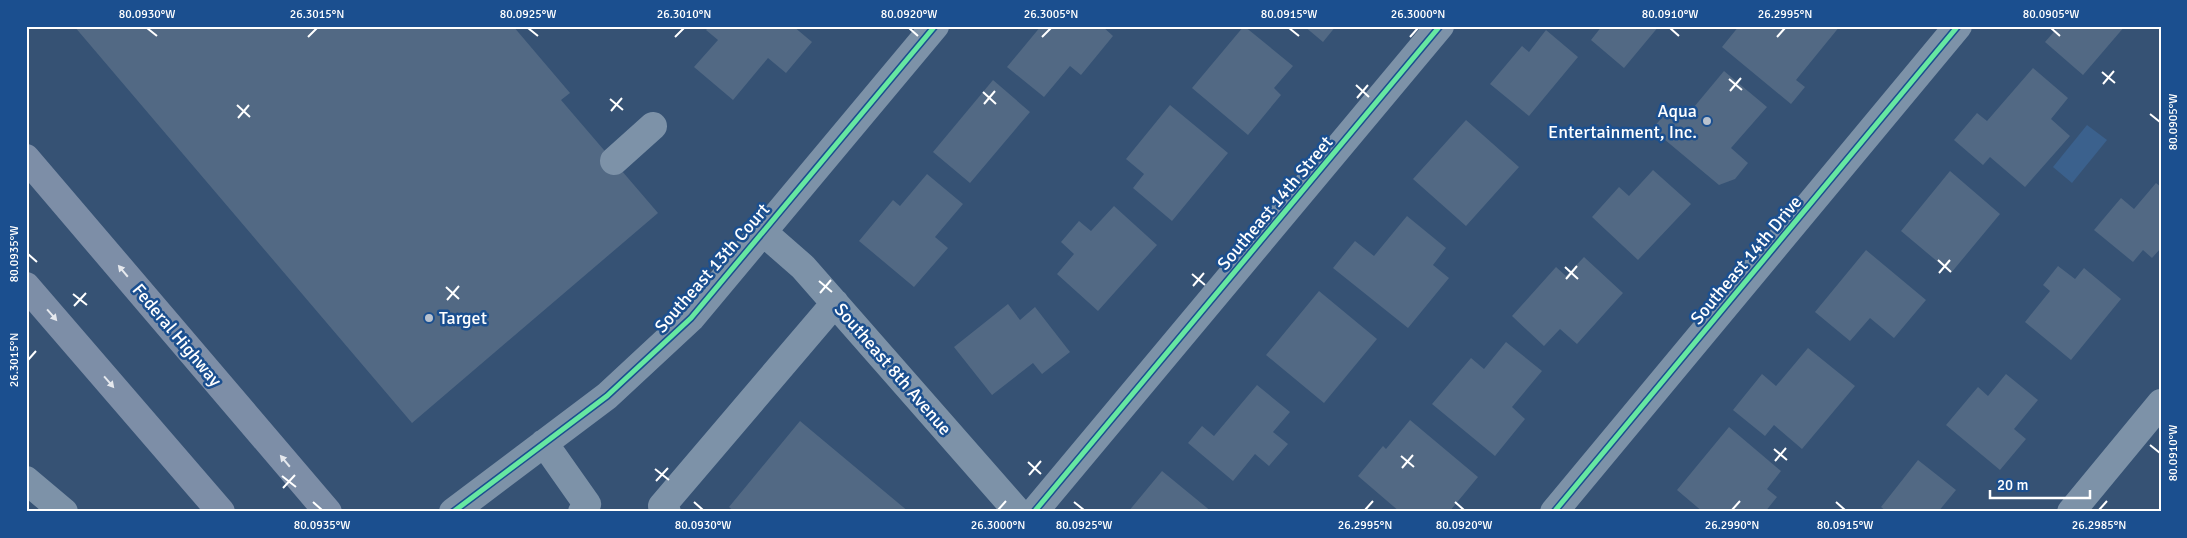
<svg xmlns="http://www.w3.org/2000/svg" width="2187" height="538" font-family="Signika,sans-serif">
	<style>
		.water { fill: #3b618d }
		.building { fill: #526984 }
		.lines { fill: none; stroke-linecap: round; stroke-linejoin: round }
		.minor { stroke: #7d92a8; stroke-width: 28 }
		.major { stroke: #7d8ea7; stroke-width: 28 }
		.cycleway-casing { stroke: #1b4f8f; stroke-width: 8 }
		.cycleway { stroke: #66e7a1; stroke-width: 5 }
		.oneway { fill: #e5e8ed }
		.ticks { fill: none; stroke: #fff; stroke-width: 2 }
		.poi-dot { fill: #b9c2ce; stroke: #1b4f8f; stroke-width: 2 }
		.labels { text-anchor: middle; dominant-baseline: central; stroke-width: 5; stroke-linejoin: round; paint-order: stroke }
		.poi-label { font-size: 18px; fill: #fff; stroke: #1b4f8f; text-anchor: end }
		.street-label { font-size: 18px; fill: #fff; stroke: #1b4f8f }
		.neatline { fill: none; stroke: #fff; stroke-width: 2 }
		.ticks-label { font-size: 12px; text-anchor: middle; fill: #fff }
	</style>
	<rect width="100%" height="100%" fill="#365274"/>
	<path class="water" d="M2087,125L2107,140L2072,183L2053,167Z"/>
	<path class="building" d="M74,26H513L570,93L561,100L658,213L412,423Z
		M710,26H793L812,42L786,73L768,58L733,100L694,67L718,40L706,30Z
		M1041,26H1102L1113,36L1081,75L1070,66L1044,97L1007,67Z
		M1244,26L1293,66L1274,88L1281,95L1248,135L1192,88Z
		M1304,26H1336L1323,42Z
		M1602,26H1659L1624,68L1591,40Z
		M1739,26H1840L1796,80L1805,87L1791,104L1722,47Z
		M2059,26H2125L2083,75L2045,42Z
		M1546,30L1578,57L1529,116L1490,84L1522,46L1529,52Z
		M2033,68L2068,98L2051,119L2070,136L2025,187L1990,157L1983,165L1954,140L1977,113L1987,121Z
		M1724,71L1767,107L1731,148L1748,163L1735,179L1719,185L1652,129L1667,112L1689,113Z
		M993,80L1030,112L970,183L933,152Z
		M1170,105L1228,153L1172,221L1133,188L1144,174L1126,159Z
		M1466,120L1519,167L1466,226L1413,179Z
		M1653,170L1691,204L1638,260L1592,217L1619,187L1629,196Z
		M1950,171L2000,214L1951,273L1901,231Z
		M927,174L963,204L935,237L948,248L914,287L859,241L893,200L900,206Z
		M2156,183L2161,187V248L2152,258L2143,250L2133,262L2094,230L2121,198L2134,209Z
		M1114,206L1157,245L1098,311L1057,274L1074,254L1061,242L1079,221L1091,231Z
		M1407,216L1446,248L1433,265L1449,278L1408,328L1333,268L1355,241L1374,256Z
		M1866,250L1926,300L1894,338L1870,318L1850,341L1815,312Z
		M1584,257L1623,293L1577,344L1560,329L1544,346L1512,316L1556,267L1566,276Z
		M2058,266L2075,279L2084,268L2121,299L2071,360L2025,322L2050,291L2043,285Z
		M1319,291L1377,339L1324,403L1266,355Z
		M1008,304L1020,320L1035,307L1070,352L1042,374L1033,363L992,395L954,347Z
		M1506,342L1542,371L1512,407L1525,419L1495,456L1432,404L1471,358L1484,369Z
		M1808,348L1855,386L1802,449L1774,425L1765,436L1733,410L1762,374L1776,386Z
		M2006,374L2038,400L2014,429L2026,439L2000,470L1946,425L1978,387L1988,396Z
		M1257,385L1290,412L1273,432L1288,444L1269,466L1255,454L1233,481L1188,443L1202,426L1214,436Z
		M1410,420L1478,477L1449,512H1400L1358,476L1383,446L1386,449Z
		M800,421L909,512H735L729,507Z
		M1729,427L1781,471L1767,489L1777,497L1765,512H1703L1677,490Z
		M1918,460L1956,490L1938,512H1887L1881,507Z
		M1162,471L1212,512H1128Z"/>
	<g class="lines">
		<path class="minor" d="M614,161L653,126
			M763,232L803,267L1018,512
			M544,443L587,504L582,512
			M26,480L64,512
			M453,512L607,396L691,318L935,26
			M667,512L662,506L835,303
			M1034,512L1440,26
			M1554,512L1958,26
			M2071,512L2161,403"/>
		<path class="major" d="M26,158L328,512
			M26,286L221,512"/>
		<g class="cycleway-casing">
			<path id="cycleway" d="M453,512L607,396L691,318L935,26
				M1034,512L1440,26
				M1554,512L1958,26"/>
		</g>
		<use href="#cycleway" class="cycleway"/>
	</g>
	<defs><path id="oneway-solid" d="M-6-.8H1V-3.2L6.5 0L1 3.2V.8H-6Z" transform="scale(1.25)"/></defs>
	<g class="oneway">
		<use href="#oneway-solid" transform="translate(123 271) rotate(-130)"/>
		<use href="#oneway-solid" transform="translate(52 315) rotate(49)"/>
		<use href="#oneway-solid" transform="translate(109 382) rotate(49)"/>
		<use href="#oneway-solid" transform="translate(285 461) rotate(-130)"/>
	</g>
	<path class="ticks" d="M147,28L157,36M528,28L538,36M909,28L918,36M1289,28L1299,36M1670,28L1679,36M2051,28L2060,36M308,37L317,28M675,37L684,28M1042,37L1051,28M1410,37L1418,28M1777,37L1785,28M2102,72L2115,83M1729,79L1742,90M2103,84L2114,71M1356,85L1369,97M1730,91L1741,78M983,92L996,104M1357,98L1368,85M610,99L623,110M984,104L995,91M237,105L250,117M611,111L622,98M2150,114L2160,122M238,118L249,105M28,254L37,262M1938,260L1951,272M1565,267L1578,279M1939,273L1950,260M1192,274L1205,285M1566,279L1577,266M819,281L832,292M1193,286L1204,273M446,287L459,299M820,293L831,280M73,294L87,305M447,300L459,286M74,306L86,293M28,360L36,351M2150,445L2160,453M1774,449L1787,460M1401,456L1414,467M1775,461L1786,448M1028,462L1041,474M1402,468L1413,455M655,469L669,480M1029,475L1041,461M282,476L296,487M656,481L668,468M283,488L295,475M313,502L322,510M694,502L703,510M1074,502L1084,510M1455,502L1464,510M1836,502L1845,510M998,510L1006,501M1365,510L1373,501M1732,510L1740,501M2099,510L2107,501"/>
	<g class="poi-dot">
		<circle cx="1707" cy="121" r="5"/>
		<circle cx="429" cy="318" r="5"/>
	</g>
	<g class="labels">
		<g class="poi-label">
			<text x="1697" y="111">Aqua<tspan x="1697" dy="21">Entertainment, Inc.</tspan></text>
			<text x="439" y="318" text-anchor="start">Target</text>
		</g>
		<g class="street-label">
			<text transform="translate(1275 203) rotate(-50)">Southeast 14th Street</text>
			<text transform="translate(1746 260) rotate(-50)">Southeast 14th Drive</text>
			<text transform="translate(712 268) rotate(-49)">Southeast 13th Court</text>
			<text transform="translate(177 335) rotate(50)">Federal Highway</text>
			<text transform="translate(893 369) rotate(49)">Southeast 8th Avenue</text>
		</g>
	</g>
	<rect width="2187" height="538" fill="none" stroke="#1b4f8f" stroke-width="55"/>
	<path d="M1990 490v8h100v-8" fill="none" stroke="#ffffff" stroke-width="2.5"/>
	<text x="1997" y="490" font-size="15" fill="#ffffff" stroke="#1b4f8f" stroke-width="4" paint-order="stroke">20 m</text>
	<rect x="28" y="28" width="2132" height="482" class="neatline"/>
	<g class="ticks-label">
		<text x="147" y="18">80.0930°W</text>
		<text x="317" y="18">26.3015°N</text>
		<text x="528" y="18">80.0925°W</text>
		<text x="684" y="18">26.3010°N</text>
		<text x="909" y="18">80.0920°W</text>
		<text x="1051" y="18">26.3005°N</text>
		<text x="1289" y="18">80.0915°W</text>
		<text x="1418" y="18">26.3000°N</text>
		<text x="1670" y="18">80.0910°W</text>
		<text x="1785" y="18">26.2995°N</text>
		<text x="2051" y="18">80.0905°W</text>
		<text transform="translate(2173 122) rotate(-90)" y="4">80.0905°W</text>
		<text transform="translate(14 254) rotate(-90)" y="4">80.0935°W</text>
		<text transform="translate(14 360) rotate(-90)" y="4">26.3015°N</text>
		<text transform="translate(2173 453) rotate(-90)" y="4">80.0910°W</text>
		<text x="322" y="529">80.0935°W</text>
		<text x="703" y="529">80.0930°W</text>
		<text x="998" y="529">26.3000°N</text>
		<text x="1084" y="529">80.0925°W</text>
		<text x="1365" y="529">26.2995°N</text>
		<text x="1464" y="529">80.0920°W</text>
		<text x="1732" y="529">26.2990°N</text>
		<text x="1845" y="529">80.0915°W</text>
		<text x="2099" y="529">26.2985°N</text>
	</g>
</svg>
